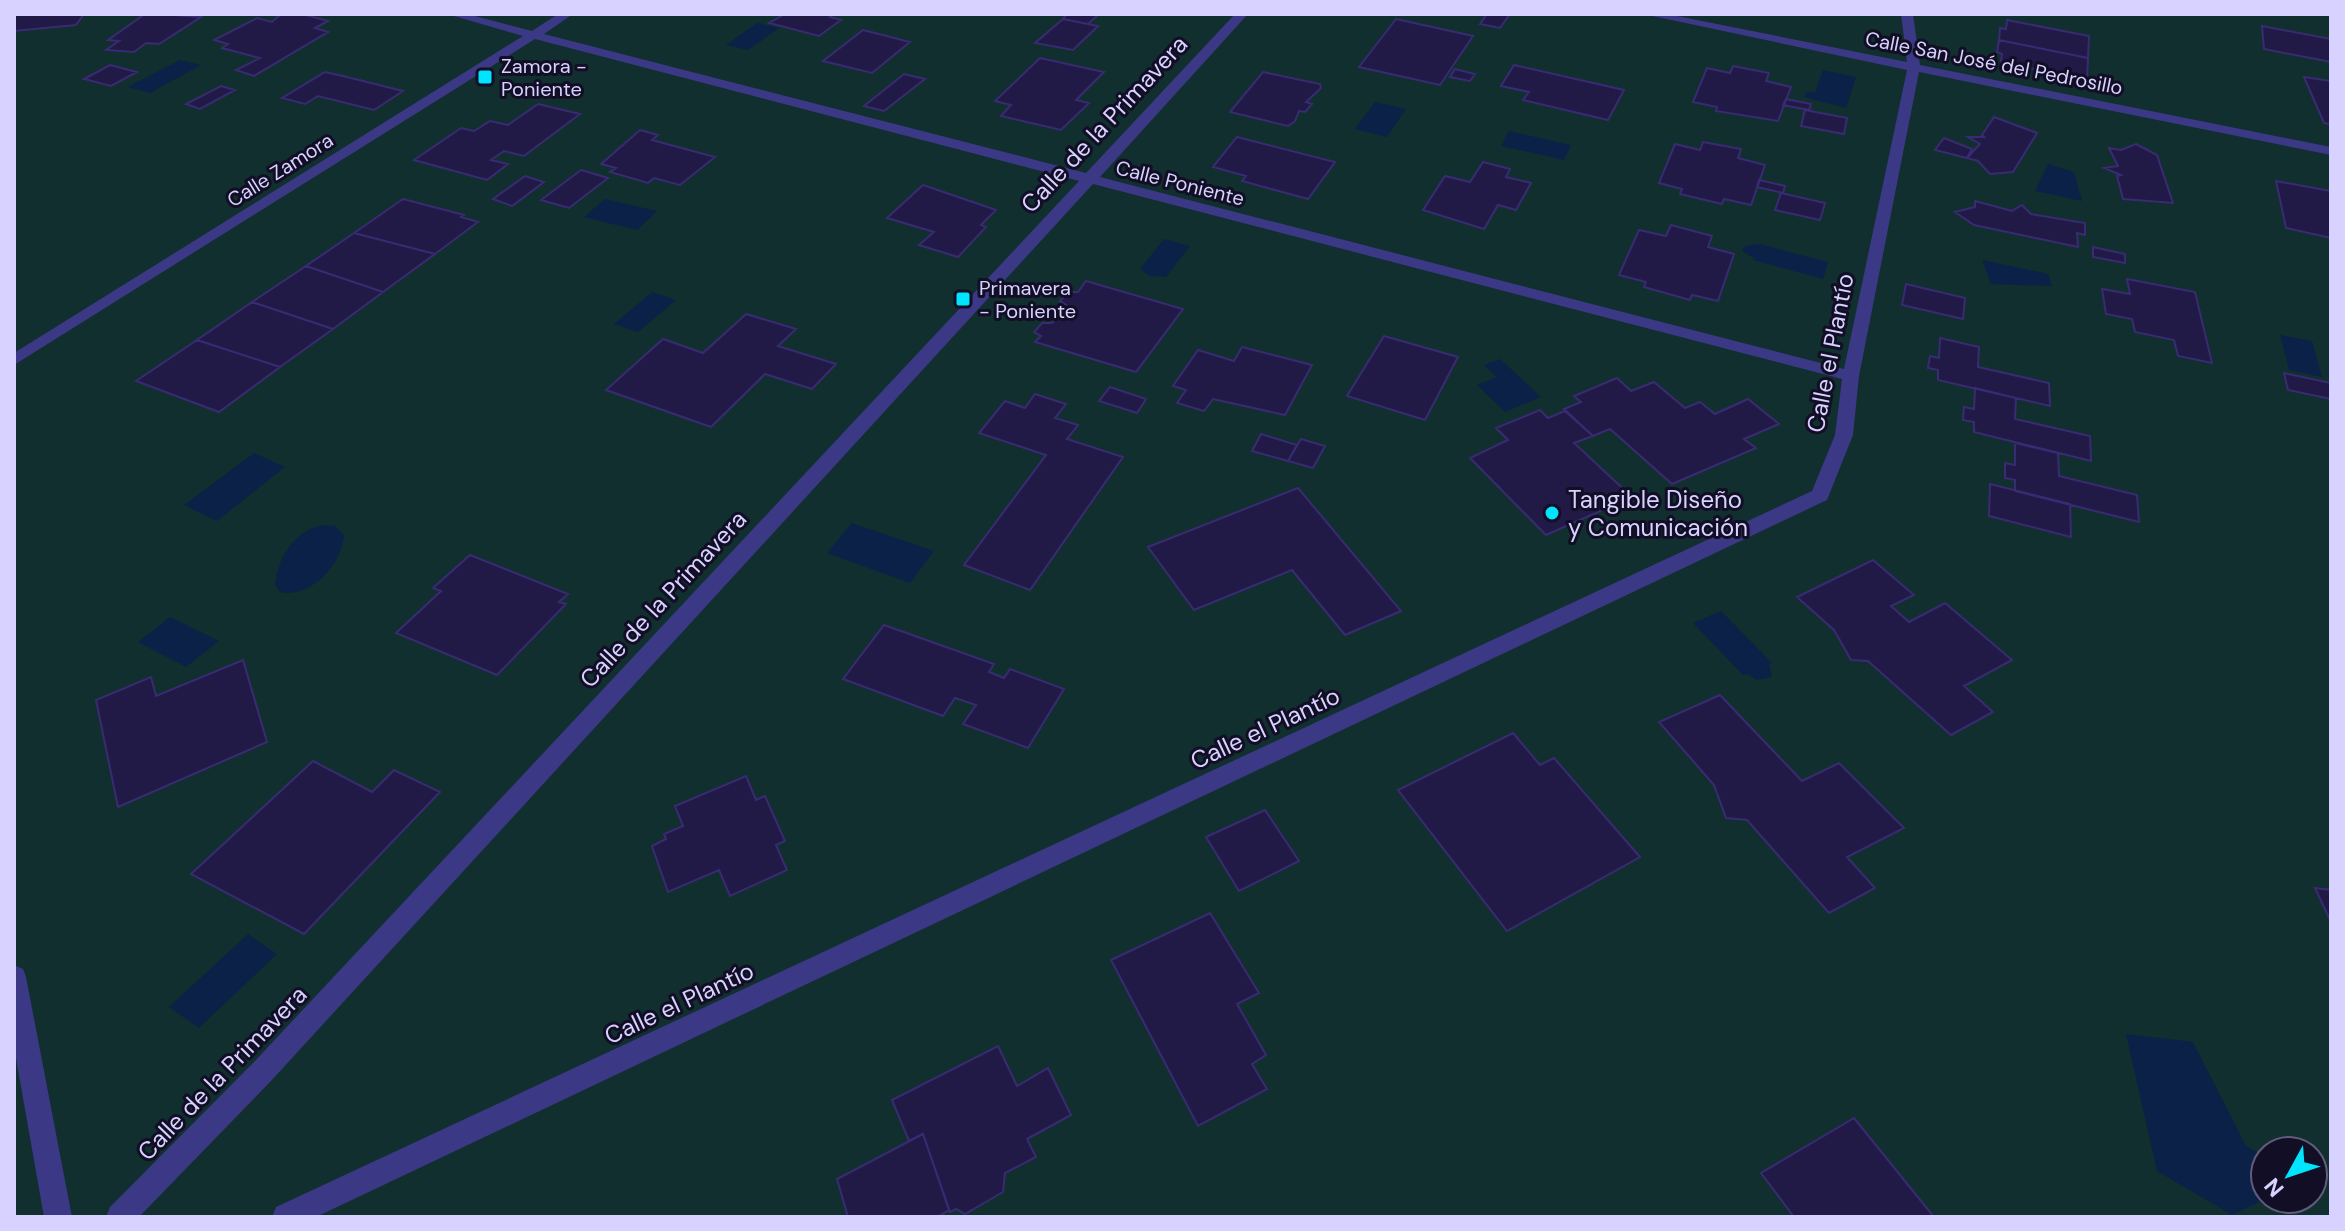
<svg xmlns="http://www.w3.org/2000/svg" width="2345" height="1231" font-family="'DM Sans',sans-serif">
	<style>
		.green { fill: #112f2e; fill-rule: evenodd }
		.water { fill: #0b2147 }
		.building { fill: #221a46; stroke: #392b73; stroke-width: 2 }
		.lines { fill: none; stroke-linecap: round; stroke-linejoin: round }
		.minor { fill: #3b3885; fill-rule: evenodd }
		.poi-dot { fill: #00e4fd; stroke: #120e25; stroke-width: 3 }
		.labels { text-anchor: middle; dominant-baseline: central; stroke-width: 6; stroke-linejoin: round; paint-order: stroke }
		.far-street-label { font-size: 20px; fill: #d7d2ff; stroke: #120e25 }
		.far-poi-label { font-size: 20px; fill: #d7d2ff; stroke: #120e25; text-anchor: start }
		.street-label { font-size: 24px; fill: #d7d2ff; stroke: #120e25 }
		.poi-label { font-size: 24px; fill: #d7d2ff; stroke: #120e25; text-anchor: start }
	</style>
	<rect width="100%" height="100%" fill="#120e25"/>
	<path class="green" d="M14,14H2331V1217H14ZM2265,1151H2313V1199H2265Z"/>
	<path class="water" d="M757,23L779,28L748,50L726,45Z
		M180,60L201,65L150,93L128,87Z
		M1823,70L1856,77L1846,108L1804,97L1806,92H1815Z
		M1375,102L1406,109L1387,137L1355,129Z
		M1509,131L1571,145L1564,160L1501,146Z
		M2048,164L2074,172L2082,201L2035,191Z
		M605,199L657,211L637,230L584,217Z
		M1164,239L1190,246L1166,277L1150,276L1140,269Z
		M1759,244L1828,262L1823,279L1753,260L1754,258L1742,251L1745,246Z
		M1982,260L2048,274L2052,286L1991,284Z
		M652,292L676,300L638,332L614,324Z
		M2280,335L2312,341L2322,377L2289,370Z
		M1500,359L1541,397L1505,412L1477,385L1497,377L1484,365Z
		M254,453L285,467L217,521L184,505Z
		M852,523L934,551L910,583L827,553Z
		M323,525L335,526L344,535C342,564 311,599 280,592L275,584C279,556 294,531 323,525Z
		M1721,611L1772,663L1769,664L1772,677L1757,680L1747,674L1743,675L1693,623Z
		M170,617L219,641L186,667L138,642Z
		M248,934L277,954L199,1028L169,1007Z
		M2126,1034L2193,1042L2246,1146L2265,1157L2266,1199L2232,1215L2157,1171Z"/>
	<path class="building" d="M14,14H84L76,25L14,31Z
		M145,14H161L201,17L159,44L146,43L134,52L106,50L119,41L108,40Z
		M281,14H302L328,21L315,28L328,32L254,76L236,70L260,58L222,48L228,44L214,40L257,18L272,22Z
		M785,14H833L830,17L841,20L819,36L769,23Z
		M1067,14H1099L1088,24L1063,19Z
		M1487,14H1510L1500,28L1480,24Z
		M1063,19L1098,26L1073,50L1035,43Z
		M1396,19L1473,36L1440,85L1359,67Z
		M2007,20L2089,36L2088,58L1999,40L2000,28L2006,29Z
		M2262,26L2331,39V62L2264,49Z
		M863,30L910,42L872,73L823,61Z
		M1999,40L2088,58L2087,80L2001,62L2002,54L1997,52Z
		M1040,58L1104,72L1076,100L1089,103L1061,130L1001,116L1011,105L995,101Z
		M110,65L137,72L111,86L84,79Z
		M1514,65L1624,90L1608,120L1523,100L1529,92L1501,86Z
		M1733,66L1769,73L1766,81L1791,87L1778,121L1716,111L1717,107L1693,102L1707,68L1730,73Z
		M1455,69L1475,74L1470,81L1450,77Z
		M325,72L347,77L403,91L374,110L318,96L305,104L282,98Z
		M1263,72L1320,84L1321,88L1306,102L1312,104L1305,112L1299,111L1295,121L1288,126L1230,112Z
		M904,74L925,79L884,111L864,106Z
		M2304,77L2331,81V124L2324,123Z
		M221,86L235,90L200,109L186,104Z
		M1786,99L1811,104L1809,110L1783,105Z
		M538,104L580,114L524,156L504,151L491,160L508,164L487,180L414,160L461,128L474,131L490,121L508,125Z
		M1805,110L1847,118L1844,134L1801,126Z
		M1994,117L2037,133L2013,172L1990,174L1978,161L1967,158L1980,144L1968,137H1984L1982,135Z
		M640,130L658,135L652,140L715,157L680,185L654,178L648,183L610,172L616,168L601,164Z
		M1237,137L1335,162L1308,199L1242,181L1246,176L1213,167Z
		M1944,138L1972,149L1967,158L1935,150Z
		M1703,142L1741,149L1738,158L1765,165L1751,205L1724,199L1722,204L1680,194L1682,189L1659,183L1675,144L1700,150Z
		M2136,144L2157,155L2173,203L2123,199L2117,176L2121,175L2104,168L2118,166L2109,148L2121,150Z
		M1483,162L1510,169L1506,177L1531,183L1516,210L1498,205L1484,229L1423,210L1445,176L1470,182Z
		M581,170L608,178L569,208L541,200Z
		M525,176L544,182L512,206L493,199Z
		M1759,180L1785,186L1783,193L1757,187Z
		M2276,181L2331,191V238L2286,228Z
		M923,185L996,210L981,225L986,227L958,257L919,245L934,232L887,218Z
		M1781,193L1825,203L1820,220L1775,210Z
		M403,199L464,215L461,217L478,222L435,254L354,233Z
		M1975,201L2012,211L2022,205L2031,214L2085,223V235L2077,233L2078,247L1974,225L1955,212L1975,207Z
		M1671,225L1712,236L1708,247L1734,254L1718,301L1692,295L1690,300L1644,287L1646,282L1619,275L1639,230L1666,236Z
		M354,233L435,254L383,292L306,266Z
		M2093,247L2125,254V263L2093,257Z
		M306,266L383,292L333,329L252,302Z
		M2127,279L2195,292L2212,363L2178,356L2174,340L2135,332L2132,319L2106,314L2102,289L2130,294Z
		M1086,281L1183,309L1136,372L1035,342L1041,336L1034,332L1042,323H1052L1066,305L1060,301L1068,292H1078Z
		M1906,284L1965,298L1963,319L1902,305Z
		M252,302L333,329L280,367L197,340Z
		M746,314L796,329L778,346L836,364L812,389L765,374L711,427L606,390L663,339L703,353Z
		M1384,336L1458,357L1425,420L1347,396Z
		M1940,338L1979,347L1978,367L2049,383L2050,406L1938,380V370L1928,368L1930,356L1939,358Z
		M197,340L280,367L219,412L136,381Z
		M1242,347L1312,365L1285,415L1213,399L1204,411L1177,403L1186,390L1173,386L1198,350L1234,361Z
		M2284,373L2331,383V399L2288,390Z
		M1617,378L1631,391L1654,382L1685,408L1700,402L1715,414L1748,399L1779,424L1744,439L1756,448L1672,484L1610,429L1593,436L1564,409L1581,402L1574,396Z
		M1110,387L1146,399L1137,413L1099,401Z
		M1975,388L2016,398L2015,419L2090,436L2091,461L1974,432V422L1963,420L1964,407L1974,409Z
		M1035,394L1066,404L1055,418L1078,425L1067,439L1123,457L1030,590L964,565L1046,455L979,433L1005,401L1025,408Z
		M1540,410L1548,418L1565,411L1593,436L1574,443L1632,497L1546,535L1470,458L1508,440L1496,428Z
		M1261,434L1297,445L1288,461L1252,451Z
		M1301,439L1325,446L1313,468L1288,461Z
		M2015,443L2058,453L2059,476L2137,495L2139,522L2015,491V480L2005,478V463L2015,465Z
		M1990,484L2070,504L2071,537L1989,516Z
		M1298,488L1401,611L1345,635L1292,570L1194,610L1148,547Z
		M470,555L568,594L559,602L566,604L497,675L396,633L441,591L433,588Z
		M1873,560L1914,595L1891,606L1909,622L1945,603L2012,660L1964,686L1993,712L1951,735L1868,661L1851,660L1834,630L1797,597Z
		M884,625L994,664L989,672L1004,678L1010,669L1064,689L1028,748L963,724L976,705L955,698L943,716L843,679Z
		M243,660L267,742L118,807L96,700L151,677L156,696Z
		M1720,695L1802,781L1839,763L1904,828L1847,857L1875,888L1829,913L1747,820L1726,818L1714,785L1659,722Z
		M1513,733L1540,765L1554,758L1640,857L1507,931L1398,790Z
		M313,761L372,792L394,770L440,792L304,934L191,874Z
		M746,776L756,800L765,796L785,841L776,845L787,870L730,896L719,870L668,892L652,846L666,839L664,834L683,826L675,806Z
		M1265,810L1299,861L1239,891L1206,837Z
		M2315,888L2331,890V922Z
		M1210,913L1259,993L1237,1004L1266,1055L1252,1064L1267,1089L1198,1126L1111,960Z
		M998,1046L1017,1086L1048,1068L1071,1115L1027,1139L1036,1157L1005,1173L1003,1192L965,1214L956,1209L950,1212L923,1134L909,1141L892,1100Z
		M1854,1118L1934,1217H1794L1761,1173Z
		M923,1134L949,1210L937,1217H848L837,1179Z"/>
	<g class="lines">
		<path class="minor" d="M447,14H467L532,31L558,14H573L544,34L1086,173L1235,14H1248L1100,177L1844,369L1907,70L1643,14H1667L1907,62L1901,14H1913L1920,65L2331,147V155L1919,72L1859,376L1853,435L1827,500L316,1217H272L276,1207L1812,491L1835,435L1842,379L1093,184L271,1081L139,1217H106L110,1207L253,1063L1079,181L535,39L14,365V353L523,36Z
			M14,965L23,969L26,977L72,1217H44L14,1047Z"/>
	</g>
	<g class="poi-dot">
		<rect x="477" y="69" width="16" height="16" rx="4"/>
		<rect x="955" y="291" width="16" height="16" rx="4"/>
		<circle cx="1552" cy="513" r="8"/>
	</g>
	<g class="labels">
		<g class="far-street-label">
			<text transform="translate(1994 63) rotate(11)">Calle San José del Pedrosillo</text>
			<text transform="translate(280 170) rotate(-32)">Calle Zamora</text>
			<text transform="translate(1180 183) rotate(14)">Calle Poniente</text>
		</g>
		<g class="far-poi-label">
			<text x="501" y="66">Zamora -<tspan x="501" dy="23">Poniente</tspan></text>
			<text x="979" y="288">Primavera<tspan x="979" dy="23">- Poniente</tspan></text>
		</g>
		<g class="street-label">
			<text transform="translate(1104 124) rotate(-47)">Calle de la Primavera</text>
			<text transform="translate(1830 353) rotate(-79)">Calle el Plantío</text>
			<text transform="translate(663 599) rotate(-47)">Calle de la Primavera</text>
			<text transform="translate(1265 728) rotate(-25)">Calle el Plantío</text>
			<text transform="translate(679 1003) rotate(-25)">Calle el Plantío</text>
			<text transform="translate(222 1073) rotate(-46)">Calle de la Primavera</text>
		</g>
		<g class="poi-label">
			<text x="1568" y="499">Tangible Diseño<tspan x="1568" dy="28">y Comunicación</tspan></text>
		</g>
	</g>
	<rect width="2345" height="1231" fill="none" stroke="#d7d2ff" stroke-width="32"/>
	<g transform="translate(2289 1175) rotate(230)"><circle r="38" fill="#120e25" stroke="#615c7c" stroke-width="2"/>
	<path d="M0-6L14 30L0 20L-14 30Z" fill="#00e4fd"/>
	<text y="-12" font-size="22" font-weight="bold" text-anchor="middle" fill="#d7d2ff">N</text>
	</g>
</svg>
